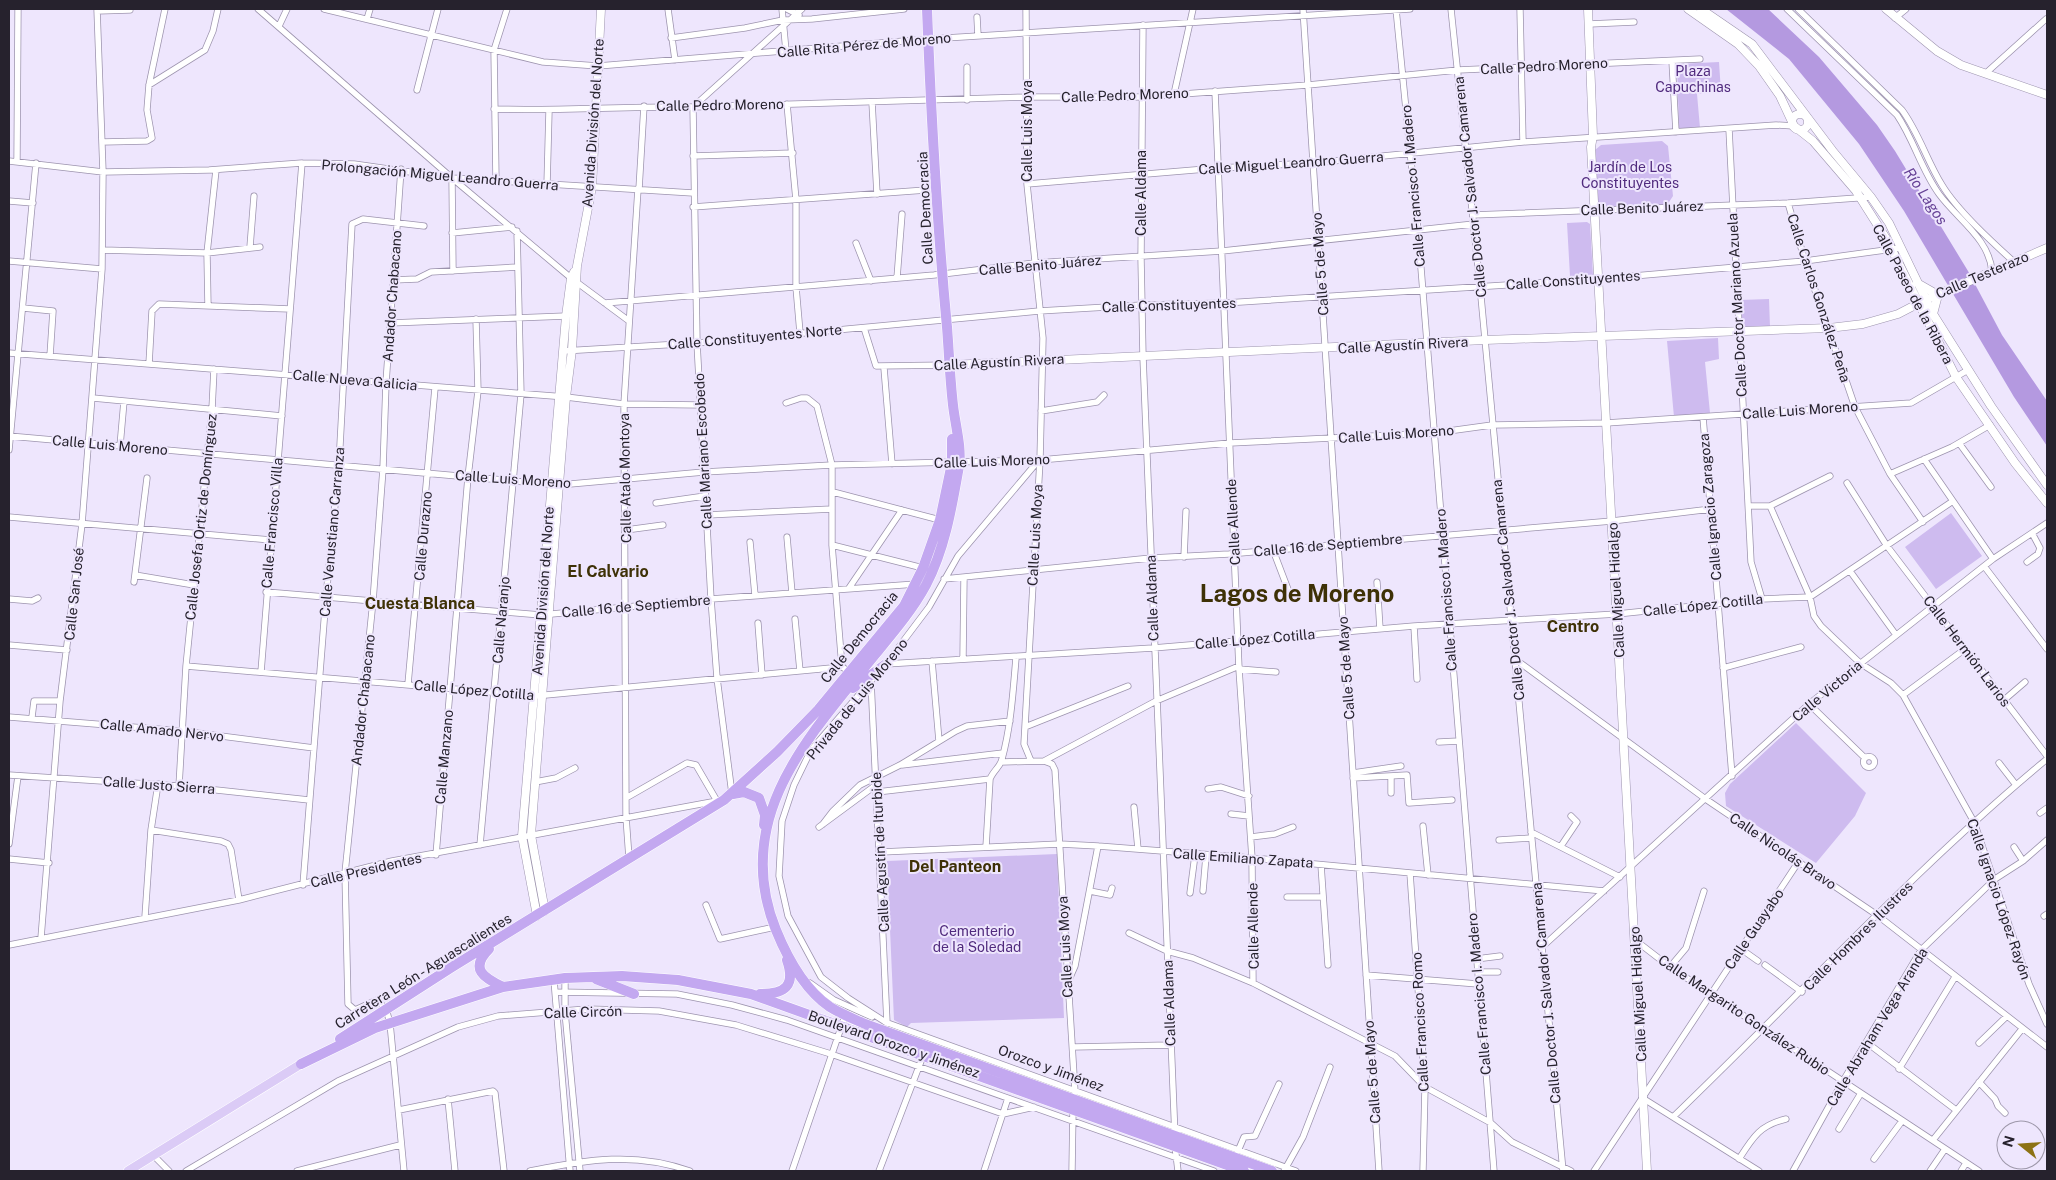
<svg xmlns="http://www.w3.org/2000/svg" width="2056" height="1180" font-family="'Public Sans',sans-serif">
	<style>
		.green { fill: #cebbef }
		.water { fill: #b499e0 }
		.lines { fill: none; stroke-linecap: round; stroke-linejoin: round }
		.street-casing { stroke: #9d94ae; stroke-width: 7 }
		.secondary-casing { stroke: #9d94ae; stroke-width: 9 }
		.primary-casing { stroke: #fff; stroke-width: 10 }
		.highway-casing { stroke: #fff; stroke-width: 11 }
		.street { stroke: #fff; stroke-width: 5.5 }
		.secondary { stroke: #fff; stroke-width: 8 }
		.primary { stroke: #dbcbf6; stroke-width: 9 }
		.highway { stroke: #c3a8f0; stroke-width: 10 }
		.labels { text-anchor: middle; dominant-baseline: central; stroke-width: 4; stroke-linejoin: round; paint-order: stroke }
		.street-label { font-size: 14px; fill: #26222d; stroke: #eee6fd }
		.park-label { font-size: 14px; fill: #512b7e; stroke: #eee6fd }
		.water-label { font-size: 15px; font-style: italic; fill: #664296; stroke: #eee6fd }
		.quarter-label { font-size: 16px; font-weight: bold; fill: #3e3106; stroke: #eee6fd }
		.town-label { font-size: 24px; font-weight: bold; fill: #3e3106; stroke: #eee6fd }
	</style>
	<rect width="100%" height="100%" fill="#eee6fd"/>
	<path class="green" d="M1719,62L1721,92L1697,94L1700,128L1679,129L1677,64Z
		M1662,141L1668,146L1673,196L1667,205L1605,208L1598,204L1595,150L1601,145Z
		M1587,222L1590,224L1593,275L1570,276L1567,223Z
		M1769,299L1770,327L1742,329L1740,300Z
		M1718,338L1719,359L1705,362L1710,413L1674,417L1667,341Z
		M1951,513L1982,556L1936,589L1905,547Z
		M1796,723L1866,793L1855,816L1816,863L1726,806L1725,793L1730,784Z
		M1057,854L1064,1018L911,1023L907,1027L894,1020L887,861Z"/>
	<path class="water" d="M1726,9H1768L1819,57L1877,125L1895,151L1968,271L2002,335L2047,401V446L2014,397L1904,211L1859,144L1789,59Z"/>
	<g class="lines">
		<g class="street-casing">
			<path id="street" d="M258,9L452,178L571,278L629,321
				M324,9L543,62L598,66L929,39L1410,9
				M668,9L675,60
				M782,9L786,51
				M787,9L799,15
				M1026,9L1027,184L1043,338L1040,460L1024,744L1031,761
				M1303,9L1379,1171
				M1396,9L1418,231L1494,1171
				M1451,9L1480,286L1563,1171
				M1520,9L1523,142
				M1787,9L1897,115C1914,140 1921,169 1939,194C1957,219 1990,239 1992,272
				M1798,9L1902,110C1919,133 1927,161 1942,185C1957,210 1992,242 2014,262
				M97,11L130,10
				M977,17L978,36
				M1895,18L1906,9
				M367,19L370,9
				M1589,24L1634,22
				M1143,25L1141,258L1143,357L1175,1137
				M279,26L287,9
				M671,38L745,28L783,20L812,19L904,9
				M1672,61L1676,132
				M967,67V100
				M1986,73L2046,19
				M149,85L205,50L213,31L218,9
				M417,90L438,9
				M1215,91L1239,669L1252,858L1253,983
				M1174,94L1193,9
				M872,102L877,194
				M787,104L796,200V287L800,333
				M494,109C561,111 627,106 693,107L1027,97H1141L1308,85L1458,70L1700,59
				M1729,129L1751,562L1762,599
				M102,142L147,141L152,138L147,110L149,85L165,9
				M693,156L793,153
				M9,161L103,172L209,170L302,163L354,164L452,178L693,193
				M17,161L18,9
				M401,169L386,383L383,469L373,601L345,873L348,1004L355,1010L377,1000L386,1009L390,1023L404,1171
				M452,178L453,271
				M496,180L494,50L507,9
				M1027,184L1218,168L1313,163L1523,142L1776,125L1794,126
				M547,185L549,111
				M639,189L644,106
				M9,201L33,203
				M1788,203L1805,261L1855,407L1890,474L1923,522
				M693,207L926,190
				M1473,215L1788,203L1871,197
				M452,233L512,227
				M856,243L871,281
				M250,247L254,196
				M103,250L207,253L260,247
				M9,261L102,269
				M897,278L902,214
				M393,280L417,279L431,272L517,267
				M605,303L934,275L1034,263L1222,251L1474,224
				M208,306L207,253L216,170
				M23,308L53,311L50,356
				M390,323L566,316
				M864,328L876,366L950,365
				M563,351L697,343L1039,311L1142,305L1225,303L1599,279L1805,261L1900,248
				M9,353L566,397L624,404L701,405
				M149,364L152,311L159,304L290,309
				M884,368L892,464
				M93,398L282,416
				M786,403L801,398H807L817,406L832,465V545L842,667
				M1041,411L1097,402L1104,395
				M1703,417L1732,776
				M9,436L559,485L704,472L832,465L1040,460L1230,443L1434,433L1492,425L1606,423L1911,403L1968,370
				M1959,443L1991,487
				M120,446L124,401
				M9,450L36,163
				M1924,459L1993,559
				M1890,474L1952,447L1990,425
				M1847,483L1887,546L2047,756
				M833,492L940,520
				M656,503L705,496
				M1749,506H1770L1830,476
				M1770,506L1810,597L1814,616L1821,626L1860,663L1891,683L1903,695L1974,822L2029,984L2047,1024
				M707,515L832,509
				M9,517L271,540
				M626,530L663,525
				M787,537L792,593
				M750,542L755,595
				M832,545L923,568
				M1273,550L1289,592
				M1184,557L1186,511
				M2027,562L2038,554L2040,548L2032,533
				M1984,566L2047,649
				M1850,571L1896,635
				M135,575L194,585
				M944,579L1151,558L1229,554L1612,521L1711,509
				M134,582L147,478
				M1377,582L1380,629
				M849,588L902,510
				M266,592L541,615L711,599L916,584
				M9,599L32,601L38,598
				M795,619L800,671
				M758,623L762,675
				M1414,626L1417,679
				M9,645L67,650
				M963,658L964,577
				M1515,659L1707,800L1877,915L2047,1047
				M932,661L939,741
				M886,664L1153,648L1414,626L1617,614L1762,599L1810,597L1953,501
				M886,664L929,607L958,556L1039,460
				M186,666L535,696L842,667L850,672
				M1723,668L1801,647
				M1239,669L1276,672
				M261,672L302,163
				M876,675L811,750L794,785L782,821L779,876L788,916L821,977L848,998L887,1023
				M871,681L887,1023
				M408,684L435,388
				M1903,695L1965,649
				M2004,700L2025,682
				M1809,704L1865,758
				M9,717L182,731L314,748
				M32,717L34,701H60
				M1025,727L1128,686
				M1439,742L1459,741
				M1863.5 762a5.5 5.5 0 1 1 11 0a5.5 5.5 0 1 1-11 0Z
				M1044,761L1052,764L1055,770L1075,1092
				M1002,762L1044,761L1156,701L1239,666
				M1999,763L2016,785
				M902,765L1003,753
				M1353,773L1401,766
				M9,775L179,786L309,800
				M1391,776V793
				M1353,778L1407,775L1409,803L1452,800
				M535,782L556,778L575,768
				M179,786L186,666L212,409L214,369
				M1208,789L1221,787L1249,796
				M877,792L990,779
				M732,794L717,678L711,599L697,343L693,107L802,9
				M626,798L687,763L696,765L717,801
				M1134,807L1138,849
				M2040,813L2047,808
				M1231,814L1249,816
				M823,824L833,811L860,785L900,765L956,731L967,726L1010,721
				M1423,826L1428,875
				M819,827L876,785
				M151,830L221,841L228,844L231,850L239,900
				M1531,832L1620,877
				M1251,837L1275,834L1293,827
				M1499,840L1531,838
				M9,844L18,776
				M480,845L521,394L517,231
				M1561,846L1577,822L1571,816
				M986,847L990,779C993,771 1001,766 1002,759C1011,726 1013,692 1016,658
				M2014,847L2023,861
				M881,852L1060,844L1098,846L1252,858L1604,891
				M436,855L468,477L478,391L476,319
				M629,858L626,817L624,404L638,189
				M9,859L49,863
				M1321,865L1328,965
				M1410,873L1425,1087L1423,1171
				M303,885L326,597L339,464L352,224L363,219L424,226
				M1090,891L1110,895L1112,888
				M1203,891L1206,856
				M1190,893L1195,855
				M1287,897H1323
				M706,905L720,939L775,927
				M2044,916L2047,914
				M145,917L151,830L158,784
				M1129,933L1167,951L1193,958L1253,983L1395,1056L1425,1087L1491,1123L1512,1142L1571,1171
				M41,938L60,701L82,524L102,269L103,172L97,9
				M1635,940L1670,967L1979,1171
				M9,945L239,900L392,861L717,801
				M1541,948L1809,704L1993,559L2047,523
				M1741,949L1758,961
				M1476,959L1500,956
				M1765,965L1802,992
				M1670,967L1686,948L1704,891
				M1478,972H1498
				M1366,975L1478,984
				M565,978V1012L580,1171
				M554,980L570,1171
				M1068,982L1075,966L1098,846
				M810,983L834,1000L872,1017
				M555,992L677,994L732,1005L787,1020L1214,1171
				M885,1022L1296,1171
				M1866,1042L1956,1110
				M1979,1043L2006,1017
				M1073,1047L1170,1045
				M1899,1069L1955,977
				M1979,1082L1995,1099L1998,1106L2005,1113
				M448,1099L455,1171
				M1644,1099L1759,1171
				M399,1110L493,1091L495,1093L504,1171
				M1673,1117C1797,998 1914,869 2047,759
				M1839,1129L1861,1093
				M1933,1140L2022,1029
				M1175,1146L1178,1171
				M1238,1151L1244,1137L1255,1136L1279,1084
				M154,1156L169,1171
				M1739,1159C1753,1137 1760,1125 1786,1119
				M1874,1159L1902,1121
				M186,1171L338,1081L458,1027L498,1016L587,1009L659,1011L736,1025L831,1054L1003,1114L1034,1107
				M297,1171L400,1145
				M530,1171C588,1160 633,1151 690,1171
				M792,1171L846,1013
				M879,1171L923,1056
				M984,1171L1008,1098
				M1072,1171L1073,1109
				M1284,1171L1303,1137L1330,1067
				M1594,1171L1799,861
				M1793,1171L1843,1081L1921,950L1995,879L2023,861L2047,840
				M1930,1171L1945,1149
				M1961,1171L1966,1163"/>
		</g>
		<g class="secondary-casing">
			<path id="secondary" d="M1588,9L1593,136L1591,147L1647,1171
				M1688,9L1738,44L1759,66L1780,96L1794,126L1813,141L1856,191L1887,240L1956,377L2015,463L2047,503
				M1701,9L1752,44L1832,150L1871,197L1889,223L1933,314L1991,406L2047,485
				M1886,9L1937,51L1961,65L2047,95
				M1792 122a8 8 0 1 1 16 0a8 8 0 1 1-16 0Z
				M1917,283L1938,295L1933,314
				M950,365L1485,340L1829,328L1863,324L1898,314L1925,300L2047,248
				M545,911L531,835L566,397L572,350L577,266L592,187L601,9
				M537,916L522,836L566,316L571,278L574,272"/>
		</g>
		<g class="primary-casing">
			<path id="primary" d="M128,1171L301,1064"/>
		</g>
		<g class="highway-casing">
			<path id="highway" d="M927,9C931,115 937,222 947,327C949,353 950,379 953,405C955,424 962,448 959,466C952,506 945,549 926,585C912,611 892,634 873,657C808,737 731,819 776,930C787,957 805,990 830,1007C841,1014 854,1019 865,1024L1272,1171
				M853,688L886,664
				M733,794L744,792L759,798L765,815L764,825
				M489,949C469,969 484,978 503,987
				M596,979L634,994
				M760,994C785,994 796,986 787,960
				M340,1039L452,967L724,800L777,752L818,710L904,606L923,568L940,520L952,463V439
				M301,1064L375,1028L503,987L565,978L622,976L678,980L751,994L1244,1171"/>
		</g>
		<use href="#street" class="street"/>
		<use href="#secondary" class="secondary"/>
		<use href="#primary" class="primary"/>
		<use href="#highway" class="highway"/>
	</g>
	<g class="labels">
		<g class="street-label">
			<text transform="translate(864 45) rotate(-5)">Calle Rita Pérez de Moreno</text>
			<text transform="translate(1544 66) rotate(-3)">Calle Pedro Moreno</text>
			<text transform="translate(1125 95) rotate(-2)">Calle Pedro Moreno</text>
			<text transform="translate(720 105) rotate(-1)">Calle Pedro Moreno</text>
			<text transform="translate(593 123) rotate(-86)">Avenida División del Norte</text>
			<text transform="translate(1027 131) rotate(-90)">Calle Luis Moya</text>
			<text transform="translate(1291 163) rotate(-4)">Calle Miguel Leandro Guerra</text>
			<text transform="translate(440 175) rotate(5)">Prolongación Miguel Leandro Guerra</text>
			<text transform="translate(1413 186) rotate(-95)">Calle Francisco I. Madero</text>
			<text transform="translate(1470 187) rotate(-96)">Calle Doctor J. Salvador Camarena</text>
			<text transform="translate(1141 193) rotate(-90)">Calle Aldama</text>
			<text transform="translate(925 208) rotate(-93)">Calle Democracia</text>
			<text transform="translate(1642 208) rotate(-2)">Calle Benito Juárez</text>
			<text transform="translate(1320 264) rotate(-94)">Calle 5 de Mayo</text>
			<text transform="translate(1040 265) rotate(-5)">Calle Benito Juárez</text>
			<text transform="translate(1982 275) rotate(-23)">Calle Testerazo</text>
			<text transform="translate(1573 280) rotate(-4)">Calle Constituyentes</text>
			<text transform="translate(1913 294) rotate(62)">Calle Paseo de la Ribera</text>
			<text transform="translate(392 296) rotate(-86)">Andador Chabacano</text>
			<text transform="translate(1819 298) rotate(72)">Calle Carlos González Peña</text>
			<text transform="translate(1169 305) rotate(-2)">Calle Constituyentes</text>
			<text transform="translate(1737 305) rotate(-93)">Calle Doctor Mariano Azuela</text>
			<text transform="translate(755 337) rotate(-5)">Calle Constituyentes Norte</text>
			<text transform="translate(1403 345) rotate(-3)">Calle Agustín Rivera</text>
			<text transform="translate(999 362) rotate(-3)">Calle Agustín Rivera</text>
			<text transform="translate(355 380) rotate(5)">Calle Nueva Galicia</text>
			<text transform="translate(1800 410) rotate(-4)">Calle Luis Moreno</text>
			<text transform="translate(1396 434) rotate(-4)">Calle Luis Moreno</text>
			<text transform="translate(110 445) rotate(5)">Calle Luis Moreno</text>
			<text transform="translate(703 451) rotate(-93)">Calle Mariano Escobedo</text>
			<text transform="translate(992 461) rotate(-2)">Calle Luis Moreno</text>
			<text transform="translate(625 478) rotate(-91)">Calle Atalo Montoya</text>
			<text transform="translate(513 479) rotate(4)">Calle Luis Moreno</text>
			<text transform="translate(1710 507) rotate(-95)">Calle Ignacio Zaragoza</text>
			<text transform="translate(201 517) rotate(-84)">Calle Josefa Ortiz de Domínguez</text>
			<text transform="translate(1233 522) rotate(-93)">Calle Allende</text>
			<text transform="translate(272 523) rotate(-85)">Calle Francisco Villa</text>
			<text transform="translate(332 532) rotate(-85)">Calle Venustiano Carranza</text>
			<text transform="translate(1035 535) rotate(-87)">Calle Luis Moya</text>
			<text transform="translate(423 536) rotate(-85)">Calle Durazno</text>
			<text transform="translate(1328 545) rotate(-5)">Calle 16 de Septiembre</text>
			<text transform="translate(1446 590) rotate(-94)">Calle Francisco I. Madero</text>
			<text transform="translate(1508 590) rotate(-96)">Calle Doctor J. Salvador Camarena</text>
			<text transform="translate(1616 590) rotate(-93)">Calle Miguel Hidalgo</text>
			<text transform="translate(543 591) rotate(-86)">Avenida División del Norte</text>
			<text transform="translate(74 594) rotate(-84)">Calle San José</text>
			<text transform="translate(1152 598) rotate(-92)">Calle Aldama</text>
			<text transform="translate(1703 605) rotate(-6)">Calle López Cotilla</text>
			<text transform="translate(636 606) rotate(-5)">Calle 16 de Septiembre</text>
			<text transform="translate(501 620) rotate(-85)">Calle Naranjo</text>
			<text transform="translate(859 637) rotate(-51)">Calle Democracia</text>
			<text transform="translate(1255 639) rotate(-5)">Calle López Cotilla</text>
			<text transform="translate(1967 651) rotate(53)">Calle Hermión Larios</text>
			<text transform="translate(1346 668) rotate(-94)">Calle 5 de Mayo</text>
			<text transform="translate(474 690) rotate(5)">Calle López Cotilla</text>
			<text transform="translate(1827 691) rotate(-40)">Calle Victoria</text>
			<text transform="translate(857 699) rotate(-51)">Privada de Luis Moreno</text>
			<text transform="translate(363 700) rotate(-84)">Andador Chabacano</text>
			<text transform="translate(162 730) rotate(6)">Calle Amado Nervo</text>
			<text transform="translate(444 757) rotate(-85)">Calle Manzano</text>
			<text transform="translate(159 785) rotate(4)">Calle Justo Sierra</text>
			<text transform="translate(1783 851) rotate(34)">Calle Nicolás Bravo</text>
			<text transform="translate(880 852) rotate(-93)">Calle Agustín de Iturbide</text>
			<text transform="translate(1243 858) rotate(4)">Calle Emiliano Zapata</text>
			<text transform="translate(366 870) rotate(-13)">Calle Presidentes</text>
			<text transform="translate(1999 899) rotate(71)">Calle Ignacio López Rayón</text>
			<text transform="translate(1253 926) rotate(-91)">Calle Allende</text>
			<text transform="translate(1754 929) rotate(-56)">Calle Guayabo</text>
			<text transform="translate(1858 936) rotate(-45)">Calle Hombres Ilustres</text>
			<text transform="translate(1065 947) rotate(-93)">Calle Luis Moya</text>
			<text transform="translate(423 971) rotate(-32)">Carretera León - Aguascalientes</text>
			<text transform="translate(1546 993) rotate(-95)">Calle Doctor J. Salvador Camarena</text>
			<text transform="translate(1479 994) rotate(-95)">Calle Francisco I. Madero</text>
			<text transform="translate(1638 994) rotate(-93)">Calle Miguel Hidalgo</text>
			<text transform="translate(1169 1003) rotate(-92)">Calle Aldama</text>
			<text transform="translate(583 1012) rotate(-2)">Calle Circón</text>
			<text transform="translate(1744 1015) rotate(34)">Calle Margarito González Rubio</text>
			<text transform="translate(1420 1022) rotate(-93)">Calle Francisco Romo</text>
			<text transform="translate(1877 1027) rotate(-59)">Calle Abraham Vega Aranda</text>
			<text transform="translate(894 1044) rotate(19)">Boulevard Orozco y Jiménez</text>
			<text transform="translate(1051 1068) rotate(20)">Orozco y Jiménez</text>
			<text transform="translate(1372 1072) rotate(-94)">Calle 5 de Mayo</text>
		</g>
		<g class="park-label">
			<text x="1693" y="71">Plaza<tspan x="1693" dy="16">Capuchinas</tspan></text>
			<text x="1630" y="167">Jardín de Los<tspan x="1630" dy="16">Constituyentes</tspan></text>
			<text x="977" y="931">Cementerio<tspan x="977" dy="16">de la Soledad</tspan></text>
		</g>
		<g class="water-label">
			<text transform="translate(1926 196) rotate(56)">Río Lagos</text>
		</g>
		<g class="quarter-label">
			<text x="608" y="571">El Calvario</text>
			<text x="420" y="603">Cuesta Blanca</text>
			<text x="1573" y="626">Centro</text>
			<text x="955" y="866">Del Panteon</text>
		</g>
		<g class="town-label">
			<text x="1297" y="593">Lagos de Moreno</text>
		</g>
	</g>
	<rect width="2056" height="1180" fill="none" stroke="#26222d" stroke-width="20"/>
	<g transform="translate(2021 1145) rotate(287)"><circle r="24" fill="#eee6fd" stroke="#9e98aa"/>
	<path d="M0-4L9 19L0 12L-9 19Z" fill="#8d7215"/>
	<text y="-8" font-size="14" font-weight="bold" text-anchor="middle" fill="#26222d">N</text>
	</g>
</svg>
